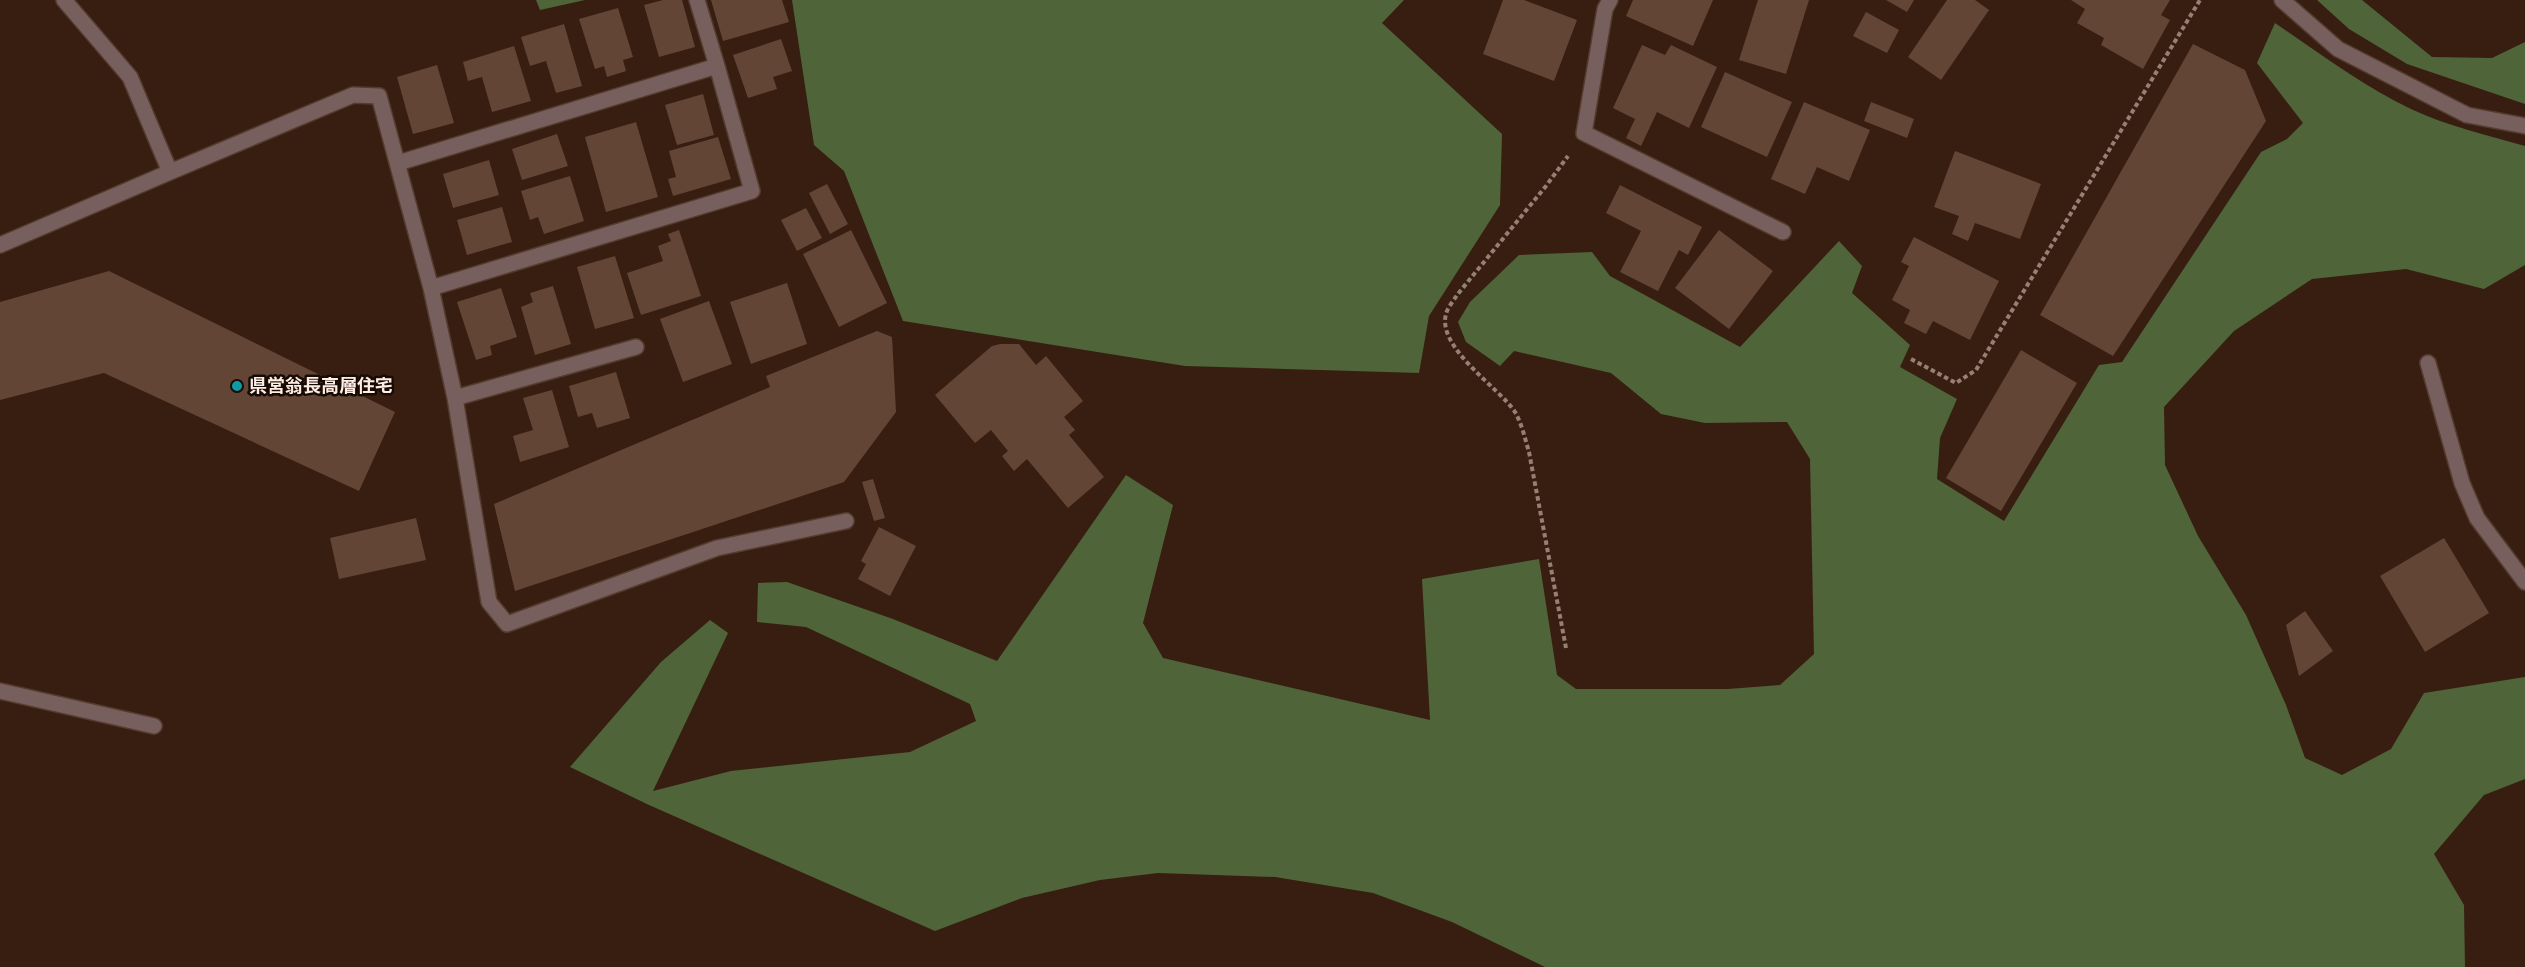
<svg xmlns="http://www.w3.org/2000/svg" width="2525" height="967" font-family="'Fira Sans Condensed','Noto Sans JP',sans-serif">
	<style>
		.forest { fill: #4f6439 }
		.building { fill: #634536 }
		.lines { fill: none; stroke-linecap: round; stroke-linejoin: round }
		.minor-casing { stroke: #543b2e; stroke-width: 18 }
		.path { stroke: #968074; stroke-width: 4; stroke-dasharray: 4.5 3; stroke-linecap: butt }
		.minor { stroke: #775f5e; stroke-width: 15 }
		.culture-dot { fill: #0f9aa8; stroke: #170b06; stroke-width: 2 }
		.labels { text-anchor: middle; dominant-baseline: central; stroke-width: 5; stroke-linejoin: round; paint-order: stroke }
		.poi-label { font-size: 18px; font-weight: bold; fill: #ffece3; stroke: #170b06; text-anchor: start }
	</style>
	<rect width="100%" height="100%" fill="#381e10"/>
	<path class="forest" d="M536,0H585L540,10Z
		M792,0H1404L1382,23L1502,134L1500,205L1429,316L1419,373L1185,366L903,321L844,171L814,145Z
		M2317,0H2362L2432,57L2492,58L2525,42V104L2407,64L2349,29Z
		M2275,23C2319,53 2363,86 2411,109C2447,126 2487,135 2525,146V265L2484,289L2406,269L2312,279L2234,331L2164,407L2165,465L2198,536L2246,615L2286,705L2305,758L2342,775L2391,749L2424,693L2525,677V779L2484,795L2434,854L2464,905L2465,967H1545L1452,922L1373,893L1275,877L1158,873L1100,880L1022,898L935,931L649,805L570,767L661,662L710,620L728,633L653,791L731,771L910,752L976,721L970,704L806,627L757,622L758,583L787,582L893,619L997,661L1126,475L1173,505L1143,623L1163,658L1430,720L1422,579L1539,559L1557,675L1576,689H1728L1780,685L1814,654L1810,459L1787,422L1705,423L1661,414L1611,373L1514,351L1500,366L1466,342L1458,322L1470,302L1519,255L1592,252L1610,276L1740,347L1839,241L1862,266L1852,293L1910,345L1900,367L1957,399L1940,438L1937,479L2004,521L2099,365L2122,362L2261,152L2287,139L2303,123L2257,63Z"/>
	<path class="building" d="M663,0H682L695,47L659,57L644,5Z
		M711,0H782L789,22L723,41Z
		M1503,0H1524L1577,20L1554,81L1483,54Z
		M1633,0H1713L1693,46L1626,16Z
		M1758,0H1809L1786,74L1739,60Z
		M1886,0H1914L1907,12Z
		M1947,0H1975L1989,10L1941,80L1908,57Z
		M2071,0H2170L2161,15L2170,20L2143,69L2101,45L2104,38L2077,23L2085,9Z
		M618,8L633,57L623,60L626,71L607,77L604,66L595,69L579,19Z
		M1866,12L1899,30L1887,53L1853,36Z
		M564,24L582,86L556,93L546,61L530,66L521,37Z
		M781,39L792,71L773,77L777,89L748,98L733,55Z
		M2193,44L2245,70L2266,121L2113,356L2040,315Z
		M1642,45L1665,55L1671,45L1717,67L1689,128L1657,112L1641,146L1626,138L1635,119L1613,108Z
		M514,46L531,101L492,112L482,77L468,81L463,62Z
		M437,65L454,123L413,134L397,77Z
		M1725,72L1792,102L1767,157L1701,127Z
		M703,94L714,135L677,145L665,105Z
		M1804,102L1870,130L1849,181L1817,167L1805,194L1771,179Z
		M1871,102L1914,119L1907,138L1864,121Z
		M636,122L658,197L606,212L585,137Z
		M557,134L568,166L522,180L512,149Z
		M718,137L731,179L673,196L668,179L676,177L669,151Z
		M1955,151L2041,184L2020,239L1975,223L1968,241L1952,234L1959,216L1934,207Z
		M489,160L499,195L453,208L443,174Z
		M570,176L584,221L544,234L538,217L530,220L521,191Z
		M827,184L848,224L830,234L809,193Z
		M1620,185L1702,227L1688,255L1679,250L1658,291L1620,272L1641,231L1606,213Z
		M502,207L512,242L467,255L457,220Z
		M806,208L822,238L797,251L781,220Z
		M679,230L701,296L641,315L627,273L663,261L658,246L671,241L668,234Z
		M851,230L887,303L839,327L803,254Z
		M1719,230L1773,271L1729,329L1675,288Z
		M1914,237L1999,281L1970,340L1933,321L1926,334L1904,323L1910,310L1892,300L1909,266L1901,262Z
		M615,256L634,318L595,329L577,267Z
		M109,271L395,412L359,491L104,373L0,400V302Z
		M787,283L807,344L751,364L730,302Z
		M553,286L571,344L535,355L521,307L533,302L530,293Z
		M501,288L517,337L490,346L492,355L476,360L457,302Z
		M709,301L732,364L683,382L660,319Z
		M877,331L892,337L896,412L844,482L515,591L494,504L770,387L766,376Z
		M1000,344H1019L1036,365L1046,356L1083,401L1064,417L1075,430L1069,435L1104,477L1068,508L1027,459L1014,471L1002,456L1008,451L991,430L975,443L935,395L992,346Z
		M2021,350L2077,383L2001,511L1946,478Z
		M616,372L630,418L597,428L592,413L578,417L569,386Z
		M552,390L569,447L520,462L513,436L533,430L523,398Z
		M873,479L885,518L874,521L862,482Z
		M416,518L426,560L339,579L330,538Z
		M879,527L916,546L890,596L858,579L866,564L861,561Z
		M2444,538L2489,613L2425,652L2380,576Z
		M2305,611L2333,651L2299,676L2286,625Z"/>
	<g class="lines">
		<g class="minor-casing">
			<path id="minor" d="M64,0L130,77L170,172L353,95L379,96L431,288L455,398L489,602L507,624L717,548L846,521
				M697,0L717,66
				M1610,0L1605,9L1584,133L1783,232
				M2282,0L2338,49L2467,115L2525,126
				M398,163L717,66L752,191L431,288
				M0,245L170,172
				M2428,363L2462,483L2477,518L2525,582
				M455,398L636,347
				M0,691L154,726"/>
		</g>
		<path class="path" d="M1911,359L1956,383L1976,370L2200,0
			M1566,648L1529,452C1525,439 1522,424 1515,412C1499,387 1433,346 1447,311C1449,306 1454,300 1457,295L1546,186L1568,156"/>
		<use href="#minor" class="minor"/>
	</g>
	<circle class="culture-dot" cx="237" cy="386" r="6"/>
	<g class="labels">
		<g class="poi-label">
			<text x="249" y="386">県営翁長高層住宅</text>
		</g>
	</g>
</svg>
